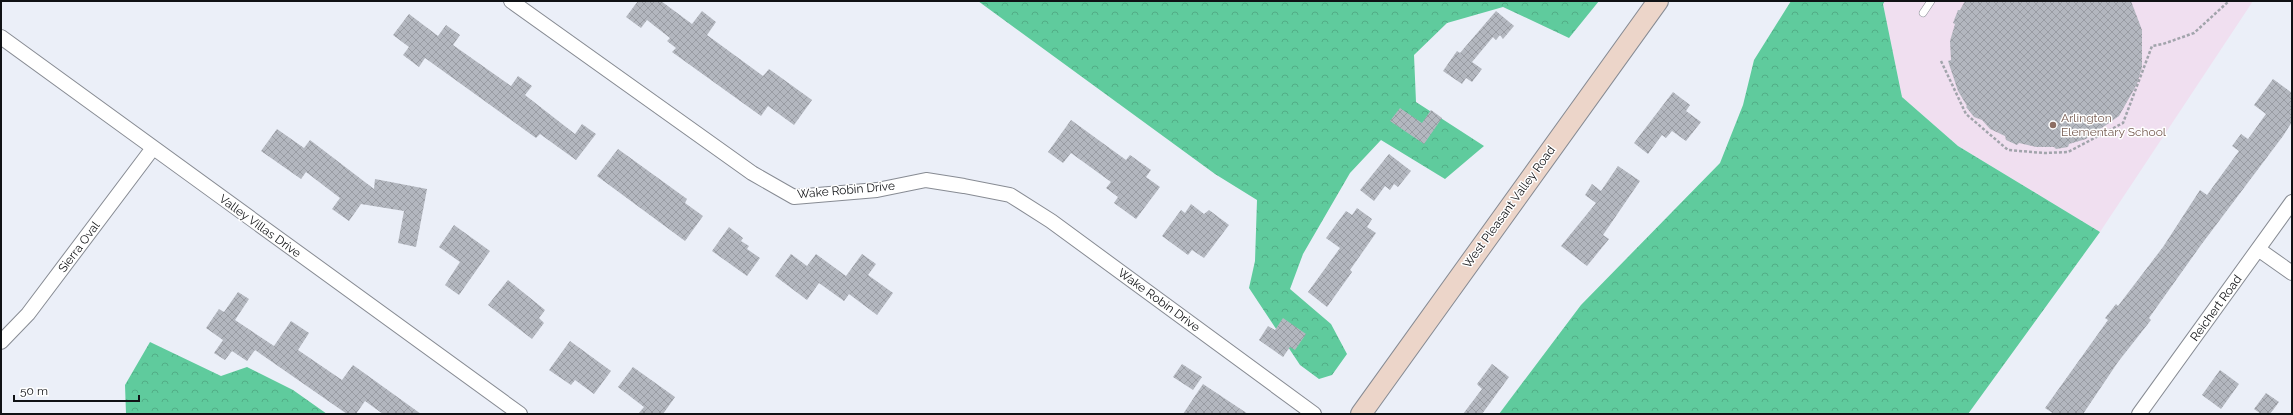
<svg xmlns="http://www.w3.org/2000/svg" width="2293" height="415" font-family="Raleway,sans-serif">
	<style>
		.education { fill: #f0dff0 }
		.forest { fill: url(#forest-crowns) }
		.building { fill: url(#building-cross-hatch) }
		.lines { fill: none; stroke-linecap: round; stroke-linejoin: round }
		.lane-casing { stroke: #878b93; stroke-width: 8 }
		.street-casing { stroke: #878b93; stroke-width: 16 }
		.secondary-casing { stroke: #878b93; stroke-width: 22 }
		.path { stroke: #a1a4ab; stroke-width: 2.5; stroke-dasharray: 3 2; stroke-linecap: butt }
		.lane { stroke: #fff; stroke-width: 7 }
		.street { stroke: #fff; stroke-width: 14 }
		.secondary { stroke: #ecd5c9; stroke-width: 20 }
		.education-dot { fill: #8d6e63; stroke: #fff; stroke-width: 1.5 }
		.labels { text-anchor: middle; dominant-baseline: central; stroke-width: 3; stroke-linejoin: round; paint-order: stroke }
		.education-label { font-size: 12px; fill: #785e54; stroke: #fff; text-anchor: start }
		.street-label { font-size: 12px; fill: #101215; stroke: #fff }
	</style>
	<defs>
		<pattern id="forest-crowns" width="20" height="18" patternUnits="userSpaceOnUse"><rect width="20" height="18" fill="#5fcb9d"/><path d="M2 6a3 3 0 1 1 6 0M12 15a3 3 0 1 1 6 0" fill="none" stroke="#52ad86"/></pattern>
		<pattern id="building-cross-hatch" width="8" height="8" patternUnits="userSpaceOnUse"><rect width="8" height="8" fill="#b3b7bf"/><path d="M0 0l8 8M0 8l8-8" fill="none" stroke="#999ca3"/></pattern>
	</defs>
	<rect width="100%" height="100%" fill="#ebeff8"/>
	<path class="education" d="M1885,1H2253L2100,232L1958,146L1902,97L1883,4Z"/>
	<path class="forest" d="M978,1H1599L1569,38L1503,7L1447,23L1414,55L1416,102L1484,146L1445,179L1381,140L1350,173L1303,254L1290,289L1331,324L1347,354L1332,375L1319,379L1300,365L1249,288L1255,261L1257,200L1215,174Z
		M1791,1H1885L1883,4L1902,97L1958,146L2100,232L1968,414H1499L1581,305L1720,163L1743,105L1754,60Z
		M150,342L221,376L247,367L293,390L327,414H126L125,385Z"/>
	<path class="building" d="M638,1H661L692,24L702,11L716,22L707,35L763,76L769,69L812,100L794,125L768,106L761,116L672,52L676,48L667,41L670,38L647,20L641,28L626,17Z
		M1965,1H2131L2142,30V67L2137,84L2119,116L2086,139L2069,144L2068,147L2056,149L2054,147H2036L2019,143L2017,145L2006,140L2005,136L1990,129L1982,120L1974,117L1966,107L1967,106L1958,91L1948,61L1951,60L1950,41L1955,24L1953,23L1958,10H1960Z
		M1496,11L1514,26L1503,39L1500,35L1496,40L1493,37L1472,62L1482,69L1472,82L1466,78L1462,84L1443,71L1457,51L1460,53Z
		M409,14L438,36L446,25L460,35L453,45L511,86L518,76L532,86L525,95L575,134L582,124L596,134L576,160L540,134L536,138L425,58L419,67L403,55L409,47L393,35Z
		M2273,79L2292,93V122L2283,136L2201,245L2149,318L2151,320L2118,362L2083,414H2054L2045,408L2108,320L2105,318L2109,313L2116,304L2118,306L2163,247L2200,190L2207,195L2239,151L2232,146L2241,134L2248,139L2266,114L2254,105Z
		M1673,92L1690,105L1686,111L1701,122L1686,141L1672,131L1666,138L1662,135L1648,154L1634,143Z
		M1400,108L1422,123L1431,110L1442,118L1424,144L1390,121Z
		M1071,120L1126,160L1130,155L1151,170L1146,177L1160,187L1136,219L1114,203L1118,197L1106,188L1111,182L1071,153L1063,163L1048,152Z
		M277,129L304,148L310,140L374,189L375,179L427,189L416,247L398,243L404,211L361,204L349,221L332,209L340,198L306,172L301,179L261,151Z
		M618,149L687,199L685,203L703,216L685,241L597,176Z
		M1389,154L1411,171L1398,187L1394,184L1390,190L1385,186L1374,201L1360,190Z
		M1618,166L1640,181L1603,235L1609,239L1587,266L1561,246L1596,203L1585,195L1592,184L1601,191Z
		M1191,204L1204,214L1209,210L1229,225L1204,258L1192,250L1188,255L1162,236L1181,210L1185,213Z
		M1357,208L1372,219L1367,227L1376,233L1350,270L1352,272L1327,307L1308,292L1340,248L1326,238L1346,211L1352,215Z
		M454,225L490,251L459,295L445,285L460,262L439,247Z
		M729,227L743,238L741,241L749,246L747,249L760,258L747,276L712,251Z
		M791,254L807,266L816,254L846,276L862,254L876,264L868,275L893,293L877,315L849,294L844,301L819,283L807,300L775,276Z
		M508,280L545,310L539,318L544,323L532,339L488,305Z
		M238,292L249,299L235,320L274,346L291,321L309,333L298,350L342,380L353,365L421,414H383L365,401L356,414H347L255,350L247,361L232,351L225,360L214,353L223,340L206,328L219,309L224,312Z
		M1283,318L1306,334L1295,350L1290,347L1283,357L1259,340L1268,326L1275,330Z
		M570,341L611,371L594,394L575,380L571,385L549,370Z
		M1182,364L1202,377L1193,390L1173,377Z
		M1492,364L1509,377L1482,414H1463L1482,389L1477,384Z
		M633,367L675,397L663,414H638L644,407L618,387Z
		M2220,370L2239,384L2221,409L2202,395Z
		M1203,384L1248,414H1183Z
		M2266,393L2279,402L2270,414H2261L2254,409Z"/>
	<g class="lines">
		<g class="lane-casing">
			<path id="lane" d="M1923,13L1931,1"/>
		</g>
		<g class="street-casing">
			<path id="street" d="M511,1L752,173L794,197L877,190L926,180L964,186L1010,195L1051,221L1314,414
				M1,37L520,414
				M2258,249L2292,273
				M1,342L28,314L153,148
				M2139,414L2292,202"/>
		</g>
		<g class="secondary-casing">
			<path id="secondary" d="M1361,414L1658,1"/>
		</g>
		<path class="path" d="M1941,61L1966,114L2008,150L2044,153L2068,152L2123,123L2152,46L2163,44L2194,33L2229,1"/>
		<use href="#lane" class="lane"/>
		<use href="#street" class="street"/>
		<use href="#secondary" class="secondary"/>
	</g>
	<circle class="education-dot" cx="2053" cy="125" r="4"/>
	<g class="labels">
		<g class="education-label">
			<text x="2061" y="118">Arlington<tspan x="2061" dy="14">Elementary School</tspan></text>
		</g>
		<g class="street-label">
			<text transform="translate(846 190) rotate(-5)">Wake Robin Drive</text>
			<text transform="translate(1509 207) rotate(-54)">West Pleasant Valley Road</text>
			<text transform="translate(260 226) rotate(36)">Valley Villas Drive</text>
			<text transform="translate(79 247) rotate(-53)">Sierra Oval</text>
			<text transform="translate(1159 300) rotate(36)">Wake Robin Drive</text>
			<text transform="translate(2216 308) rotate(-54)">Reichert Road</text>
		</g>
	</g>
	<rect width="2293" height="415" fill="none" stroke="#101215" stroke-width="4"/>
	<path d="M14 395v6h125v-6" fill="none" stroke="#101215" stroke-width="2"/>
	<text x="20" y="395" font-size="12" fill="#101215" stroke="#ffffff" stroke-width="3" paint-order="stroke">50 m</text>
</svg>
